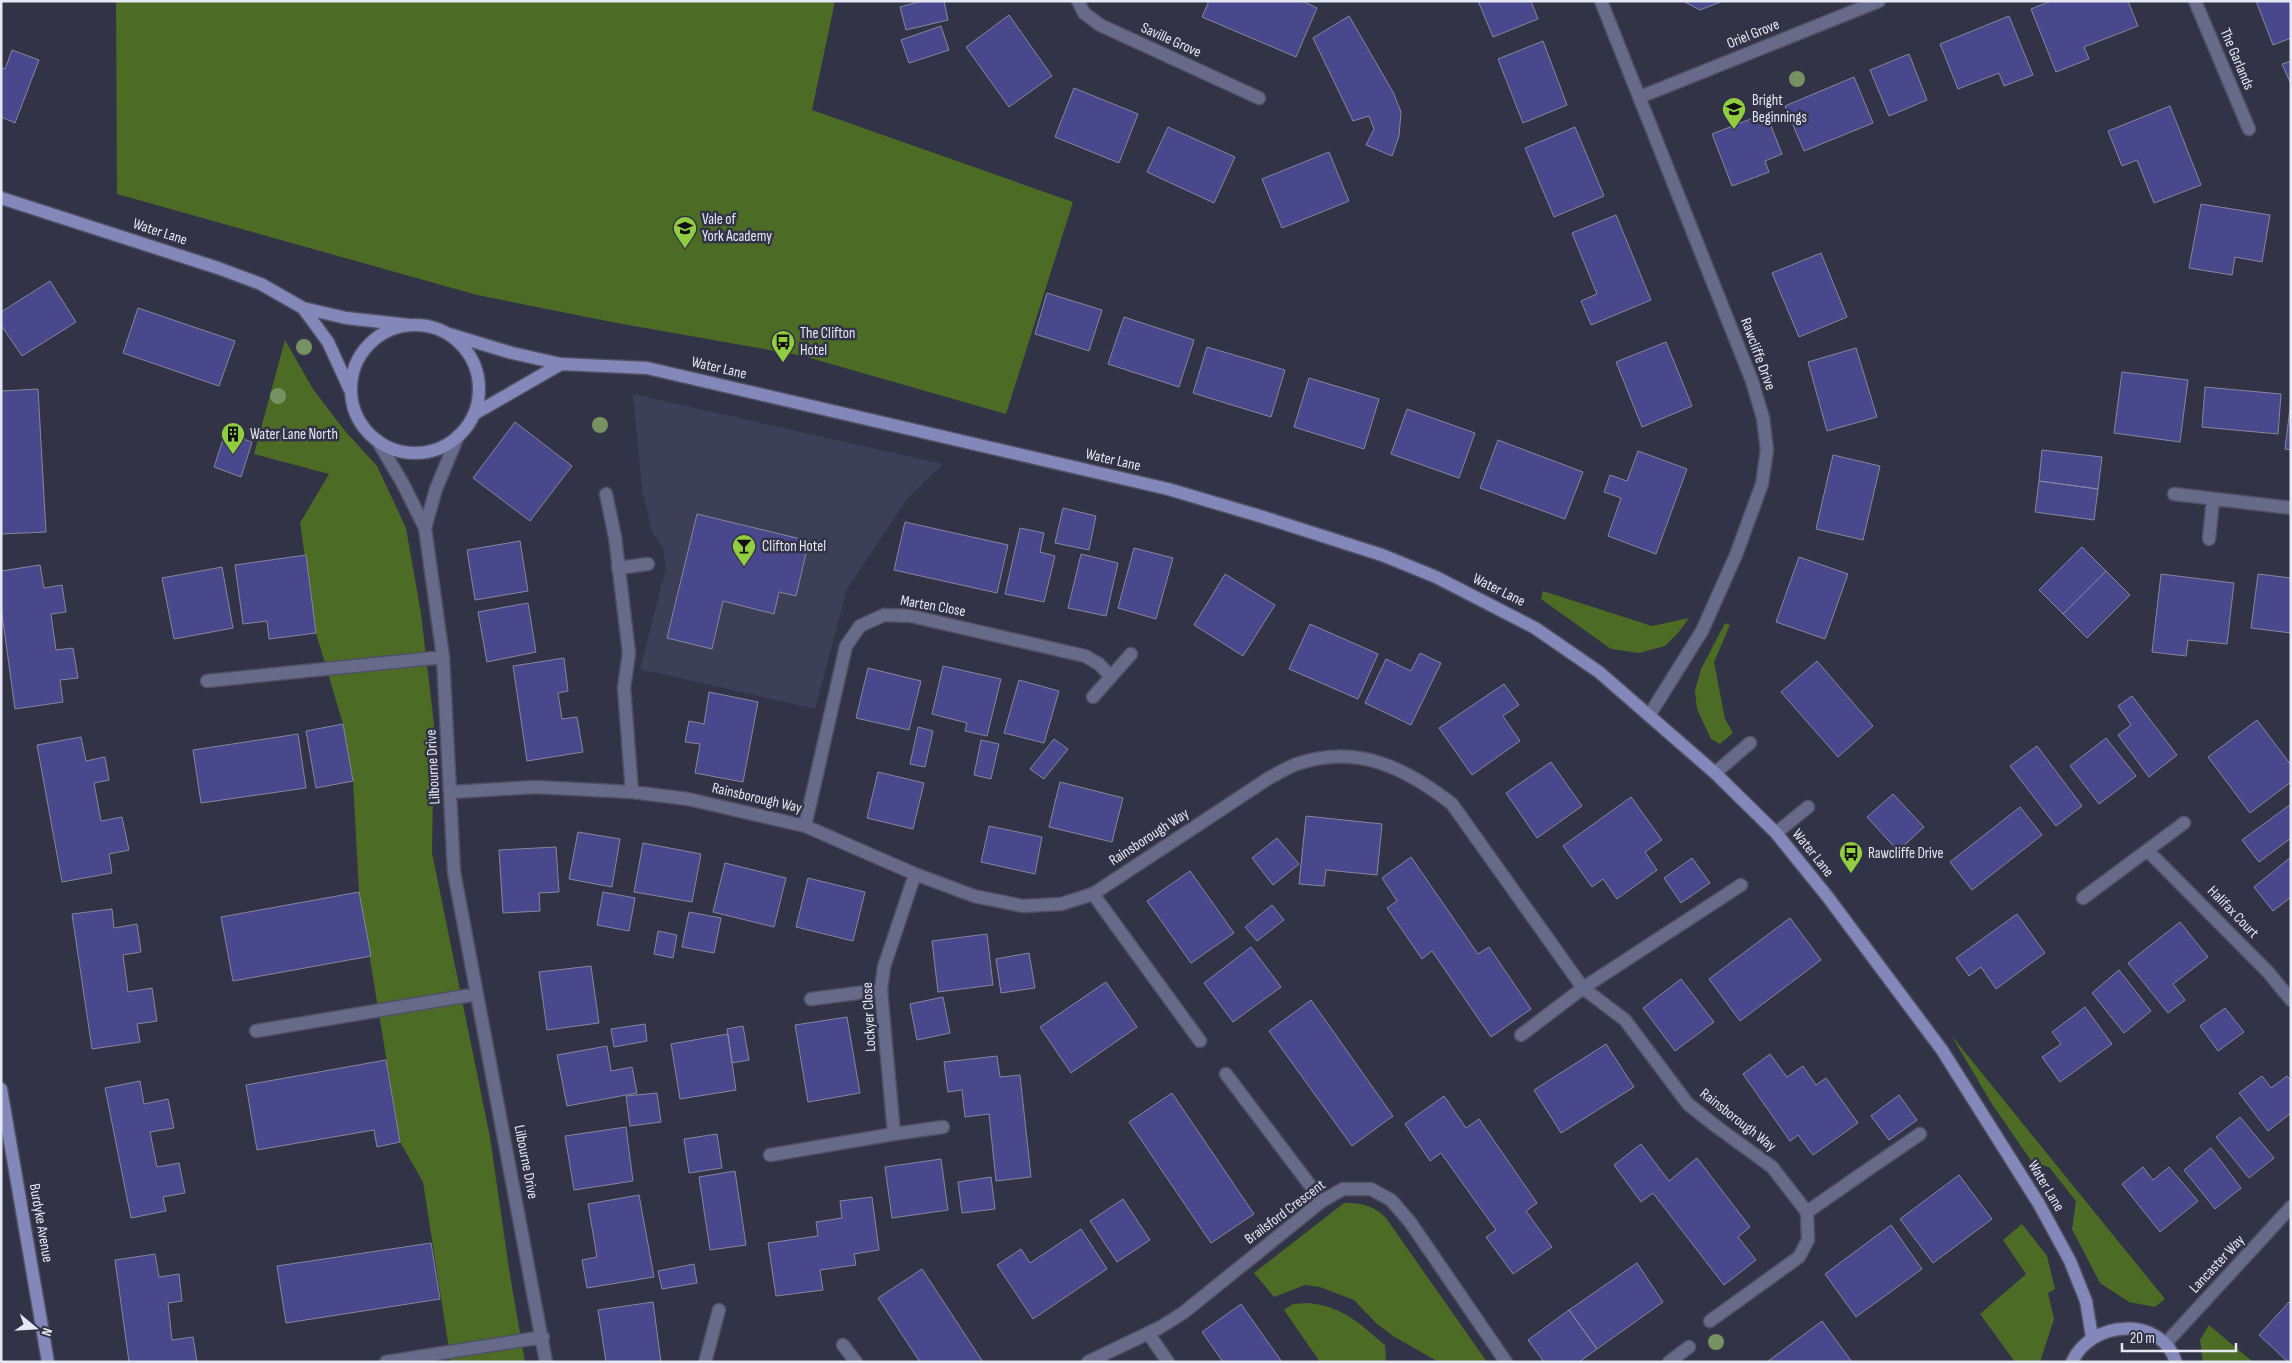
<svg xmlns="http://www.w3.org/2000/svg" width="2292" height="1363" font-family="'Sofia Sans Condensed',sans-serif">
	<style>
		.built { fill: #3d3f57 }
		.green { fill: #4c6b25 }
		.building { fill: #49488d; stroke: #85879d }
		.lines { fill: none; stroke-linecap: round; stroke-linejoin: round }
		.lane-casing { stroke: #4f5062; stroke-width: 15 }
		.street-casing { stroke: #4f5062; stroke-width: 15 }
		.secondary-casing { stroke: #4f5062; stroke-width: 15 }
		.lane { stroke: #686a8a; stroke-width: 12 }
		.street { stroke: #686a8a; stroke-width: 12 }
		.secondary { stroke: #8487b9; stroke-width: 12 }
		.tree { fill: #769262 }
		.labels { text-anchor: middle; dominant-baseline: central; stroke-width: 5; stroke-linejoin: round; paint-order: stroke }
		.street-label { font-size: 15px; fill: #e6e8f4; stroke: #323346 }
		.poi-label { font-size: 15px; fill: #e6e8f4; stroke: #323346; text-anchor: start }
	</style>
	<rect width="100%" height="100%" fill="#323346"/>
	<path class="built" d="M633,394L943,464L907,499L847,589L815,709L640,669L666,568L663,549L652,531L642,490Z"/>
	<path class="green" d="M116,1H835L812,110L1073,202L1006,414L803,356L617,323L477,295L117,194Z
		M285,340L313,389L345,431L377,466L406,528L421,614L434,724L432,853L490,1137L509,1269L525,1362H451L423,1182L400,1142L359,892L353,781L343,724L316,633L300,523L329,474L254,454Z
		M1543,591L1652,626L1689,618L1678,633L1665,646L1639,653L1611,649L1541,599Z
		M1725,623L1730,625L1714,662L1725,719L1733,733L1720,744L1711,739L1697,709L1695,691L1701,669Z
		M1951,1035L2165,1299L2155,1307L2129,1302L2100,1283L2072,1229L2076,1201L2049,1167L2032,1162L1992,1104Z
		M1344,1203C1361,1203 1373,1205 1386,1218L1487,1362L1437,1361L1393,1336L1376,1323L1354,1300L1320,1287L1305,1285L1274,1297L1254,1273Z
		M2022,1224L2047,1256L2055,1289L2048,1293L2054,1319L2040,1362H2015L1980,1314L2026,1274L2003,1240Z
		M1308,1303C1342,1306 1359,1323 1385,1345L1386,1362H1320L1284,1310L1293,1304Z
		M2209,1325L2253,1362H2203L2200,1340Z"/>
	<path class="building" d="M922,1H944L948,20L906,30L900,7Z
		M1209,1H1302L1317,8L1296,57L1202,17Z
		M1478,1H1531L1538,19L1493,37Z
		M1683,1H1723L1700,10Z
		M2051,1H2128L2138,26L2084,47L2089,59L2056,72L2031,9Z
		M2256,1H2291V38L2273,45Z
		M1009,15L1052,76L1009,107L966,47Z
		M1349,16L1393,92L1401,112L1399,136L1392,156L1366,145L1374,129L1369,116L1353,121L1313,38Z
		M2009,16L2033,75L2004,86L1999,73L1958,89L1940,44Z
		M941,26L949,50L909,63L901,40Z
		M1543,41L1567,105L1523,123L1498,59Z
		M12,50L39,60L15,123L1,117V68L5,69Z
		M1909,54L1927,100L1889,116L1870,70Z
		M2291,61V84L2282,64Z
		M1854,77L1873,123L1804,151L1785,106Z
		M1074,88L1138,114L1119,163L1055,137Z
		M2170,106L2201,185L2154,203L2137,160L2122,166L2108,131Z
		M1766,113L1782,154L1765,161L1769,172L1732,186L1712,134Z
		M1168,127L1235,157L1214,203L1147,172Z
		M1575,127L1604,196L1554,217L1525,148Z
		M1329,152L1349,201L1282,228L1262,179Z
		M2201,204L2270,215L2262,262L2235,257L2232,275L2189,268Z
		M1616,215L1651,300L1591,325L1581,301L1597,294L1572,233Z
		M1821,253L1847,317L1799,337L1772,273Z
		M50,281L76,322L22,356L1,325V312Z
		M1047,293L1102,310L1089,351L1035,334Z
		M138,308L235,341L219,386L123,353Z
		M1124,317L1194,340L1179,387L1108,364Z
		M1666,342L1692,406L1642,427L1616,362Z
		M1207,347L1285,370L1271,417L1193,393Z
		M1856,348L1877,417L1827,431L1808,362Z
		M2122,372L2188,380L2180,442L2114,433Z
		M1309,378L1379,399L1364,449L1294,427Z
		M2205,387L2281,394L2278,434L2202,427Z
		M38,389L46,532L1,534V391Z
		M2291,400V450L2285,449Z
		M1407,409L1475,433L1459,478L1391,454Z
		M515,422L572,466L530,521L473,478Z
		M225,433L252,442L241,477L214,467Z
		M1498,440L1583,472L1565,519L1480,488Z
		M2042,450L2102,457L2098,489L2039,481Z
		M1638,451L1687,469L1656,554L1608,536L1621,498L1604,492L1610,475L1627,481Z
		M1833,455L1880,466L1863,540L1816,529Z
		M2039,481L2098,489L2094,520L2035,512Z
		M1063,508L1096,516L1089,550L1055,543Z
		M697,514L809,541L796,596L779,592L774,614L723,601L712,649L667,638Z
		M905,522L1008,545L997,593L894,570Z
		M1020,528L1044,533L1040,552L1055,556L1044,602L1005,594Z
		M520,541L528,591L475,600L467,550Z
		M2082,547L2106,571L2063,614L2039,590Z
		M1134,548L1173,558L1156,619L1118,608Z
		M1081,554L1118,563L1106,616L1068,608Z
		M306,555L316,633L269,639L267,621L243,624L235,565Z
		M1799,557L1848,574L1825,639L1776,622Z
		M40,565L44,588L62,585L66,612L51,614L56,650L73,648L78,678L60,680L63,702L15,709L1,607V571Z
		M222,567L233,628L174,639L162,578Z
		M2106,571L2130,595L2087,638L2063,614Z
		M1225,574L1275,605L1243,656L1194,625Z
		M2161,574L2234,583L2227,644L2188,640L2186,656L2152,652Z
		M2258,574L2291,578V633L2251,628Z
		M528,603L536,652L487,662L478,612Z
		M1310,624L1378,654L1358,699L1289,669Z
		M1420,653L1441,663L1411,725L1365,703L1386,659L1411,671Z
		M564,658L568,691L558,693L562,719L577,717L583,752L527,761L513,666Z
		M1817,661L1873,726L1838,757L1781,692Z
		M943,666L1001,679L987,736L965,731L967,723L932,714Z
		M868,668L921,681L909,730L856,718Z
		M1019,680L1059,691L1044,743L1004,733Z
		M1504,684L1519,705L1503,716L1520,741L1472,775L1439,728Z
		M709,692L758,702L743,782L695,773L700,744L685,742L689,721L704,724Z
		M2132,696L2177,755L2149,777L2118,735L2131,725L2118,706Z
		M2257,720L2291,765V782L2250,813L2208,757Z
		M343,724L353,781L316,788L306,731Z
		M918,727L933,731L925,767L910,764Z
		M298,734L306,788L201,803L193,750Z
		M81,737L86,761L105,757L109,780L94,783L101,821L122,817L129,850L109,854L112,873L62,882L37,745Z
		M2106,738L2136,776L2099,804L2070,766Z
		M1054,739L1068,749L1044,779L1030,769Z
		M981,740L999,744L991,779L974,775Z
		M2037,746L2082,806L2056,826L2010,766Z
		M1551,762L1582,806L1537,838L1506,793Z
		M878,772L924,783L913,829L867,818Z
		M1060,782L1123,798L1112,842L1049,827Z
		M1893,794L1924,827L1898,851L1867,817Z
		M1631,797L1662,840L1645,852L1657,870L1617,899L1603,879L1592,887L1563,846Z
		M2291,804V838L2259,862L2242,840Z
		M2020,807L2042,835L1972,890L1950,862Z
		M1306,816L1382,824L1377,875L1326,870L1324,886L1299,884Z
		M989,826L1042,837L1035,874L981,862Z
		M578,832L620,839L612,887L569,879Z
		M1277,838L1299,864L1273,885L1252,858Z
		M643,843L701,854L692,902L634,892Z
		M556,847L559,892L539,893L540,911L503,913L499,850Z
		M1411,857L1478,954L1489,947L1531,1009L1491,1037L1432,951L1422,959L1387,908L1397,901L1382,878Z
		M2291,857V897L2273,911L2254,887Z
		M1692,858L1710,883L1681,903L1664,878Z
		M725,863L786,878L774,927L713,912Z
		M1190,871L1234,933L1191,963L1147,901Z
		M808,878L865,892L853,941L796,927Z
		M359,892L371,956L233,981L221,917Z
		M603,892L635,898L629,931L597,925Z
		M1272,905L1284,920L1257,941L1245,927Z
		M112,909L114,928L137,924L141,952L123,955L128,992L152,988L157,1021L137,1024L140,1042L92,1049L72,914Z
		M689,912L721,918L714,953L682,947Z
		M2017,914L2045,953L1996,989L1981,967L1969,976L1956,958Z
		M1790,918L1821,960L1740,1021L1709,979Z
		M2180,922L2208,957L2173,984L2185,1000L2168,1013L2128,963Z
		M658,931L677,935L673,958L654,954Z
		M987,934L993,985L938,992L932,941Z
		M1251,947L1281,987L1233,1022L1204,983Z
		M1029,953L1035,988L1001,993L996,959Z
		M591,966L599,1023L547,1030L539,972Z
		M2119,970L2151,1011L2124,1033L2092,993Z
		M1681,979L1714,1022L1675,1051L1643,1008Z
		M1106,982L1137,1027L1071,1073L1040,1027Z
		M943,997L950,1033L917,1040L910,1004Z
		M1311,1000L1393,1116L1352,1146L1269,1031Z
		M2085,1007L2112,1044L2060,1082L2042,1057L2061,1044L2052,1032Z
		M2225,1008L2244,1032L2218,1051L2200,1026Z
		M847,1017L860,1093L808,1102L795,1025Z
		M645,1024L647,1041L614,1047L611,1029Z
		M743,1026L749,1060L732,1063L727,1029Z
		M728,1034L736,1090L680,1099L671,1044Z
		M1606,1044L1634,1087L1561,1133L1534,1090Z
		M607,1046L611,1071L632,1067L637,1093L567,1106L557,1055Z
		M1770,1054L1787,1077L1803,1066L1816,1085L1826,1078L1858,1123L1813,1155L1798,1135L1790,1141L1743,1074Z
		M997,1056L1000,1077L1020,1075L1031,1177L996,1181L989,1114L965,1117L962,1090L948,1092L944,1062Z
		M386,1060L400,1142L377,1147L374,1130L257,1150L246,1085Z
		M2262,1076L2271,1088L2287,1076L2291,1081V1113L2268,1131L2239,1093Z
		M140,1081L144,1104L168,1099L174,1128L150,1132L157,1167L179,1163L185,1193L163,1197L166,1211L131,1218L105,1088Z
		M657,1093L661,1122L630,1126L626,1096Z
		M1172,1093L1254,1214L1211,1243L1129,1122Z
		M1899,1095L1917,1120L1889,1140L1871,1116Z
		M1444,1096L1466,1128L1479,1119L1537,1203L1526,1211L1552,1247L1513,1274L1486,1237L1496,1230L1441,1153L1430,1161L1405,1124Z
		M2240,1117L2274,1158L2249,1178L2216,1137Z
		M626,1127L633,1181L574,1190L565,1136Z
		M717,1134L722,1168L689,1173L684,1139Z
		M1641,1144L1669,1181L1697,1158L1750,1227L1738,1237L1756,1260L1724,1285L1653,1193L1641,1202L1614,1165Z
		M2211,1148L2241,1188L2215,1209L2184,1170Z
		M941,1159L948,1210L892,1218L885,1167Z
		M2143,1167L2153,1180L2169,1167L2198,1201L2160,1232L2122,1184Z
		M735,1171L746,1245L710,1250L699,1177Z
		M1959,1175L1992,1219L1933,1263L1900,1219Z
		M991,1177L995,1209L962,1213L958,1182Z
		M639,1195L654,1277L587,1288L582,1260L597,1257L588,1204Z
		M872,1197L879,1250L854,1254L856,1265L820,1270L823,1290L776,1296L768,1243L818,1236L816,1222L842,1218L840,1201Z
		M1123,1199L1150,1240L1117,1262L1090,1221Z
		M1891,1225L1922,1269L1856,1317L1825,1274Z
		M1081,1229L1107,1269L1033,1319L997,1265L1021,1249L1030,1263Z
		M431,1243L440,1299L286,1323L277,1266Z
		M155,1254L159,1277L179,1274L182,1301L168,1303L172,1340L193,1337L197,1362H129L115,1260Z
		M1637,1263L1663,1302L1597,1349L1569,1310Z
		M694,1264L697,1283L662,1289L658,1271Z
		M922,1269L983,1362H920L878,1298Z
		M653,1302L661,1362H606L598,1310Z
		M2289,1302L2291,1304V1362H2288L2259,1335Z
		M1241,1304L1282,1362H1223L1202,1332Z
		M1569,1310L1597,1349L1579,1362H1544L1528,1340Z
		M1822,1321L1852,1362H1767Z"/>
	<g class="lines">
		<g class="lane-casing">
			<path id="lane" d="M606,494L615,537
				M1715,773L1750,743
				M1776,833L1808,807
				M1093,894L1200,1041
				M811,999L881,990
				M1521,1035L1583,988
				M1226,1074L1322,1201
				M1860,1175L1920,1134
				M1710,1321L1799,1257L1808,1240L1807,1212
				M1148,1333L1168,1362
				M843,1345L856,1362
				M705,1362L719,1310
				M1669,1362L1689,1347"/>
		</g>
		<g class="street-casing">
			<path id="street" d="M1078,1L1084,13L1100,25L1259,98
				M1601,1L1752,381L1763,418L1767,450L1762,484L1736,555L1702,631L1650,714
				M2195,1L2249,129
				M1640,97L1879,1
				M377,440L402,482L425,528L443,657L454,872L546,1362
				M2174,494L2291,508
				M425,528L436,489L458,436
				M615,537L629,653L624,688L632,792
				M2209,539L2213,499
				M618,568L648,564
				M207,681L443,657
				M1093,697L1131,654
				M452,792L535,787L632,792L688,799L805,826L915,874L974,896L1023,906L1061,904L1093,894L1269,778C1279,773 1289,766 1300,763C1359,744 1407,769 1452,804L1583,988L1625,1020L1688,1104L1717,1127L1772,1167L1807,1212L1860,1175
				M805,826L846,646L860,626L884,615L911,616L1085,656L1099,664L1111,677
				M2148,851L2268,972L2291,1000
				M2083,898L2184,823
				M1583,988L1741,885
				M256,1031L477,994
				M894,1134L943,1127
				M770,1155L894,1134L881,990L884,967L915,874
				M2166,1343L2291,1207
				M386,1362L543,1337
				M1088,1362L1159,1328L1183,1313L1322,1201L1343,1189H1371L1391,1200L1410,1222L1506,1362"/>
		</g>
		<g class="secondary-casing">
			<path id="secondary" d="M1,198L218,268L261,284L303,308L346,318L409,325
				M303,308L328,342L350,390
				M351 389a64 64 0 1 1 128 0a64 64 0 1 1-128 0Z
				M449,334L512,353L561,364L647,368L1168,489L1263,517L1382,555L1436,577L1535,628L1599,672L1715,773L1776,833L1827,896L1942,1050L2039,1204L2070,1261L2086,1301L2092,1337
				M474,414L561,364
				M1,1089L48,1362
				M2072,1362C2091,1320 2161,1315 2176,1362"/>
		</g>
		<use href="#lane" class="lane"/>
		<use href="#street" class="street"/>
		<use href="#secondary" class="secondary"/>
	</g>
	<g class="tree">
		<circle cx="1797" cy="79" r="8"/>
		<circle cx="304" cy="347" r="8"/>
		<circle cx="278" cy="396" r="8"/>
		<circle cx="600" cy="425" r="8"/>
		<circle cx="1716" cy="1342" r="8"/>
	</g>
	<defs>
		<g id="school-pin" transform="scale(1.25)"><path d="M0 17L-7.5 6A9.5 9.5 0 1 1 7.5 6Z" fill="#91cd40" stroke="#323346"/><path d="M0-5L7-2L0 1L-7-2ZM-4 1L0 2.5L4 1V4Q0 6-4 4Z" fill="#111"/></g>
		<g id="bus-pin" transform="scale(1.25)"><path d="M0 17L-7.5 6A9.5 9.5 0 1 1 7.5 6Z" fill="#91cd40" stroke="#323346"/><path d="M-5-6H5V4H4V6H2V4H-2V6H-4V4H-5ZM-3.5-4V0h7V-4ZM-3.5 1.2v1.5H-2V1.2ZM2 1.2v1.5H3.5V1.2Z" fill="#111"/></g>
		<g id="building-pin" transform="scale(1.25)"><path d="M0 17L-7.5 6A9.5 9.5 0 1 1 7.5 6Z" fill="#91cd40" stroke="#323346"/><path d="M-4-6H4V6H1V3H-1V6H-4ZM-2.5-4.3h1.7v1.8h-1.7ZM.8-4.3h1.7v1.8H.8ZM-2.5-1h1.7V.8h-1.7ZM.8-1h1.7V.8H.8Z" fill="#111"/></g>
		<g id="bar-pin" transform="scale(1.25)"><path d="M0 17L-7.5 6A9.5 9.5 0 1 1 7.5 6Z" fill="#91cd40" stroke="#323346"/><path d="M-6-5H6L.8 .8V4.5H3.5V6h-7V4.5H-.8V.8Z" fill="#111"/></g>
	</defs>
	<g fill-rule="evenodd">
		<use href="#school-pin" x="1734" y="109"/>
		<use href="#school-pin" x="685" y="228"/>
		<use href="#bus-pin" x="783" y="342"/>
		<use href="#building-pin" x="233" y="434"/>
		<use href="#bar-pin" x="744" y="546"/>
		<use href="#bus-pin" x="1851" y="853"/>
	</g>
	<g class="labels">
		<g class="street-label">
			<text transform="translate(1753 34) rotate(-22)">Oriel Grove</text>
			<text transform="translate(1171 40) rotate(24)">Saville Grove</text>
			<text transform="translate(2237 59) rotate(67)">The Garlands</text>
			<text transform="translate(160 232) rotate(18)">Water Lane</text>
			<text transform="translate(1758 354) rotate(70)">Rawcliffe Drive</text>
			<text transform="translate(719 368) rotate(13)">Water Lane</text>
			<text transform="translate(1113 460) rotate(13)">Water Lane</text>
			<text transform="translate(1499 590) rotate(26)">Water Lane</text>
			<text transform="translate(933 606) rotate(10)">Marten Close</text>
			<text transform="translate(433 767) rotate(-93)">Lilbourne Drive</text>
			<text transform="translate(757 798) rotate(13)">Rainsborough Way</text>
			<text transform="translate(1149 837) rotate(-33)">Rainsborough Way</text>
			<text transform="translate(1813 853) rotate(51)">Water Lane</text>
			<text transform="translate(2233 912) rotate(46)">Halifax Court</text>
			<text transform="translate(869 1017) rotate(-93)">Lockyer Close</text>
			<text transform="translate(1738 1120) rotate(38)">Rainsborough Way</text>
			<text transform="translate(526 1162) rotate(79)">Lilbourne Drive</text>
			<text transform="translate(2046 1186) rotate(59)">Water Lane</text>
			<text transform="translate(1285 1212) rotate(-37)">Brailsford Crescent</text>
			<text transform="translate(41 1223) rotate(80)">Burdyke Avenue</text>
			<text transform="translate(2217 1264) rotate(-47)">Lancaster Way</text>
		</g>
		<g class="poi-label">
			<text x="1752" y="100">Bright<tspan x="1752" dy="17">Beginnings</tspan></text>
			<text x="702" y="219">Vale of<tspan x="702" dy="17">York Academy</tspan></text>
			<text x="800" y="333">The Clifton<tspan x="800" dy="17">Hotel</tspan></text>
			<text x="250" y="434">Water Lane North</text>
			<text x="762" y="546">Clifton Hotel</text>
			<text x="1868" y="853">Rawcliffe Drive</text>
		</g>
	</g>
	<rect width="2292" height="1363" fill="none" stroke="#e6e8f4" stroke-width="5"/>
	<g transform="translate(35 1328) rotate(108)" stroke="#323346" stroke-width="4" paint-order="stroke">
	<path d="M0-4L9 19L0 12L-9 19Z" fill="#e6e8f4"/>
	<text y="-8" font-size="14" font-weight="bold" text-anchor="middle" fill="#e6e8f4">N</text>
	</g>
	<path d="M2122 1343v8h114v-8" fill="none" stroke="#e6e8f4" stroke-width="2.5"/>
	<text x="2130" y="1343" font-size="15" fill="#e6e8f4" stroke="#323346" stroke-width="4" paint-order="stroke">20 m</text>
</svg>
